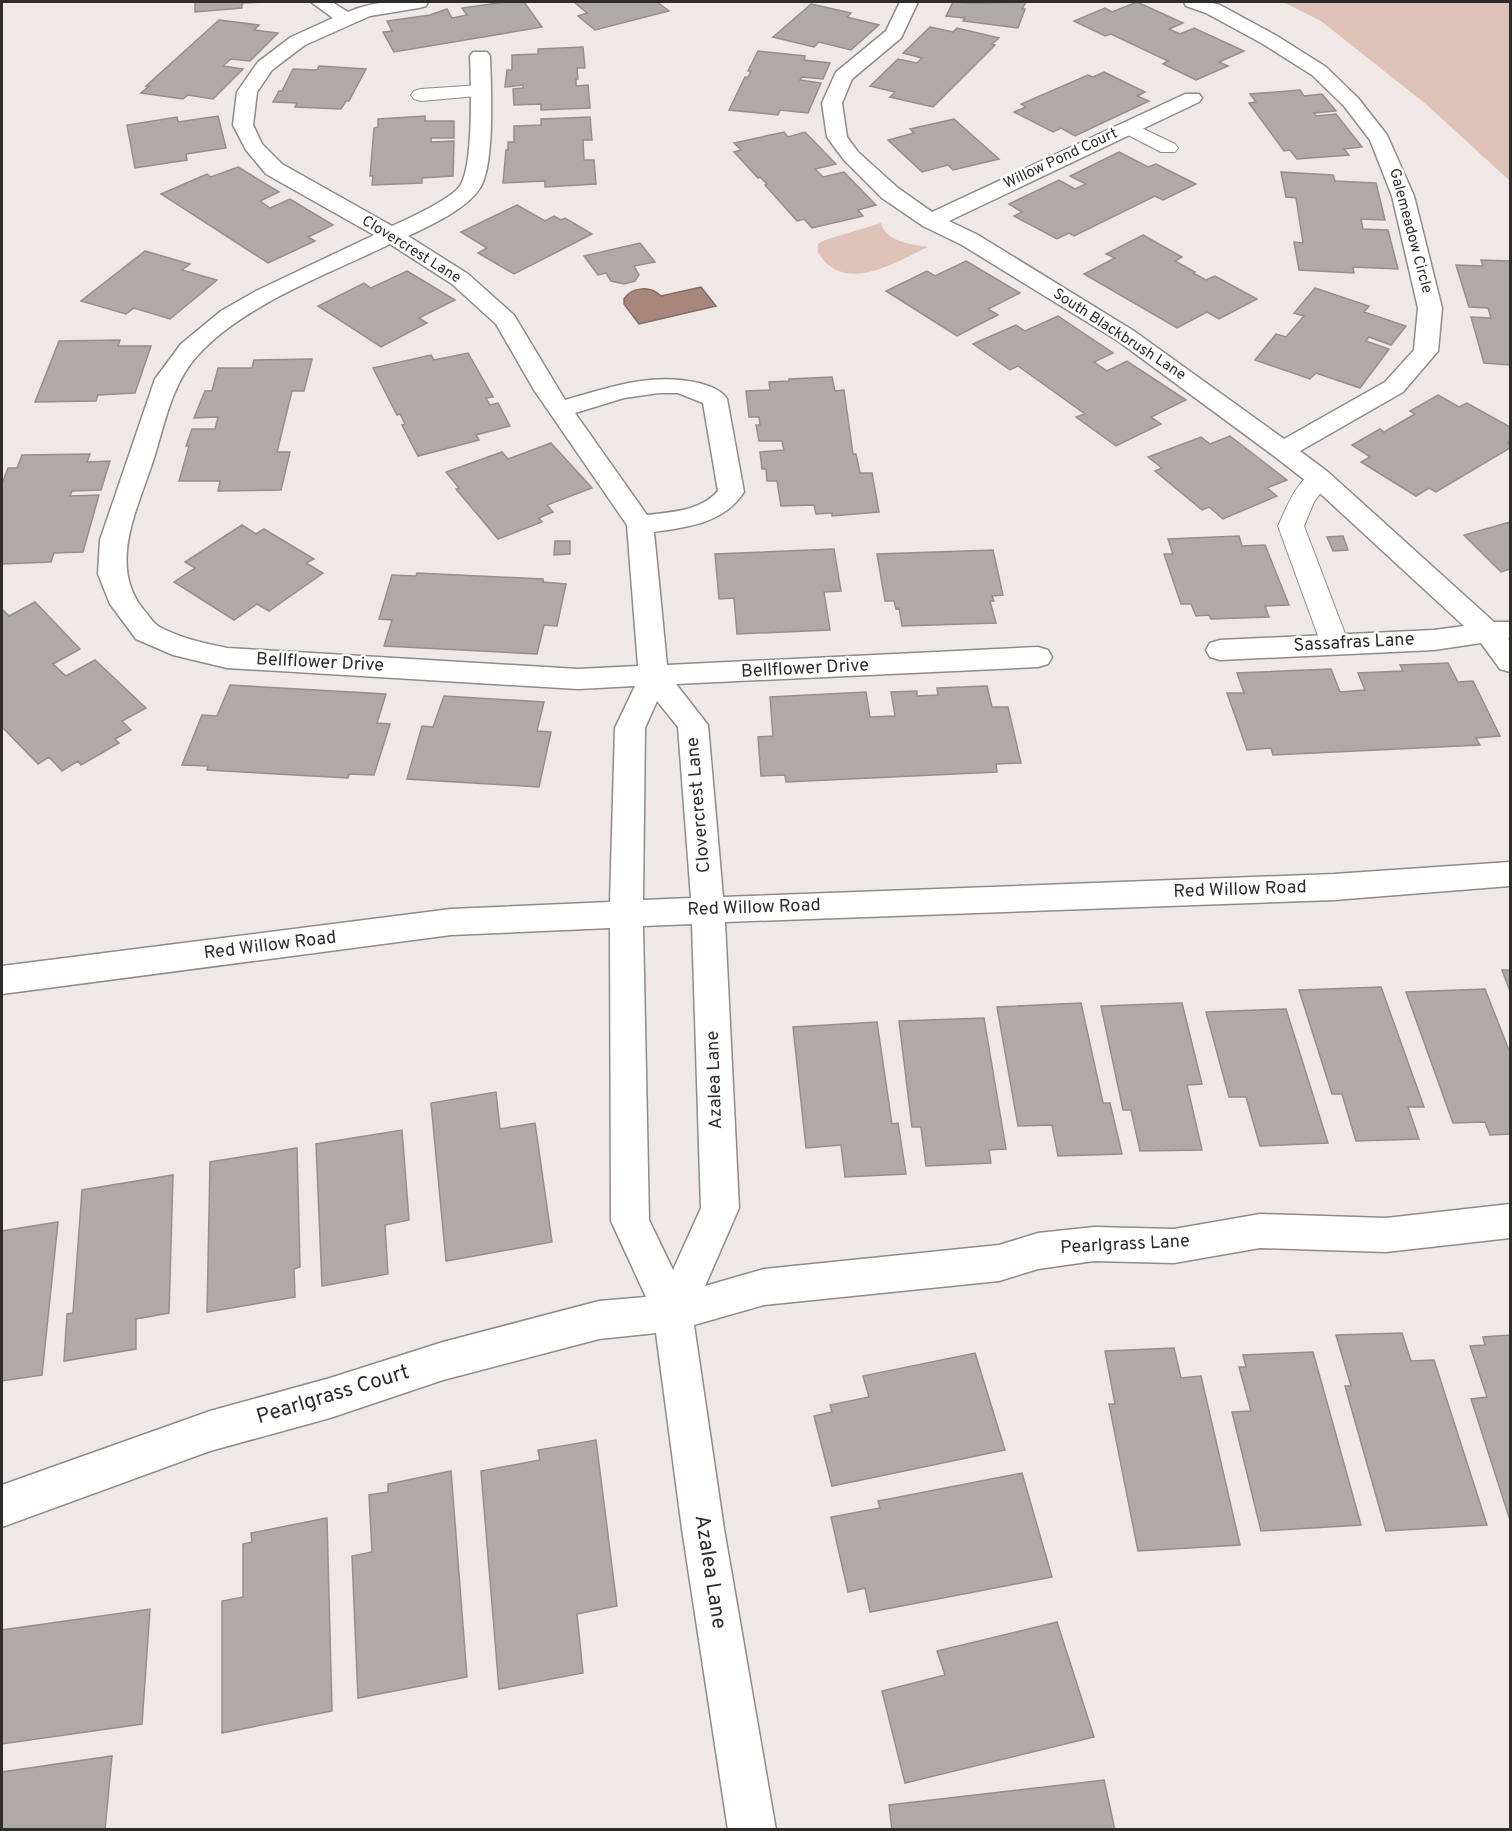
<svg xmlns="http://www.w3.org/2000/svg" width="1512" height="1831" font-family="Overpass,sans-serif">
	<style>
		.green { fill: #dec1b7 }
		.water { fill: #a7877c; stroke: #836c64; stroke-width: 1.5 }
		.building { fill: #afa9a7; stroke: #948f8d; stroke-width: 1.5 }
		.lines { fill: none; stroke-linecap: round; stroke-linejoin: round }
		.lane-casing { stroke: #908a88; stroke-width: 2 }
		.street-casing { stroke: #908a88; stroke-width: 3 }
		.lane { fill: #fff; fill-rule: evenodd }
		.street { fill: #fff; fill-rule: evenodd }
		.labels { text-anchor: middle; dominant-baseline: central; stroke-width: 5; stroke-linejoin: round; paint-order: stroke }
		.far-street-label { font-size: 15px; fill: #2f2d2c; stroke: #fff }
		.street-label { font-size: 18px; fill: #2f2d2c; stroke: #fff }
		.near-street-label { font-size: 21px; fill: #2f2d2c; stroke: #fff }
	</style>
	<rect width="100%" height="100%" fill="#efe8e6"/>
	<path class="green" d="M1283,2H1510V181L1427,105L1321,21Z
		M881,223C884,241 913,245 928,247C896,262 843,296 818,252V244L825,240Z"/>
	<path class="water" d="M701,287L716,306L639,324L624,304V299C632,286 651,286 661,296Z"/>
	<path class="building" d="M195,2H265L242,3V8L195,12Z
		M505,2H524L542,27L394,52L383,32L392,31L387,21L430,15L447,9L452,18L467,15L462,8Z
		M574,2H657L669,11L595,30L578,16L587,13Z
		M953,2L973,3L1026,2L1022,9H1025L1018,28L963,21L965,18L946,16Z
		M1137,2L1183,23L1169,29L1180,34L1194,28L1244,51L1219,62L1228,66L1196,80L1163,64L1168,61L1111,34L1105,36L1074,21L1105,8L1112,12Z
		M811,4L851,13L847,17L879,25L851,50L819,42L814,47L773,37Z
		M219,20L259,25L254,30L278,33L250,61L231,59L223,66L243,69L213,99L188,95L183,99L141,93L149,86H146Z
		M930,27L953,32L957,28L999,38L992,44L995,45L933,107L890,97L895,92L870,86L898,59L917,63L922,58L903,53Z
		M583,47L585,68H577L578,79H576V86L588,85L590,108L541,110V104L514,105L513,89L523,88V85L505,87L507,70H512V55L538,54V49Z
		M758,51L805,56L804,60L830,63L823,79L802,77L800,80L821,83L808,113L780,110L778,115L729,110L745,77H748L751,71H748Z
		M319,66L366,69L349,101H346L341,109L295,107L297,103L273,102L279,91H282L293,69L317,70Z
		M1104,72L1145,92L1137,96L1149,101L1075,136L1061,128L1053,132L1014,112L1026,107L1021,104L1088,75L1093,77Z
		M1300,90L1304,96L1322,94L1336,111L1314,113L1316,116L1336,114L1362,147L1344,149L1349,155L1297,159L1290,150L1284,151L1249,103L1256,102L1250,94Z
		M218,116L226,148L186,154L187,160L135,168L127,125L177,117L178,122Z
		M425,116V121H454V138H431V142L454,141L453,176L422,178V183L372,185L373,176H370L374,128L378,127V119Z
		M590,117L592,140H583L584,160H594L596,184L545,187V181L503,183L506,150H508V142H514V126L541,125V119Z
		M954,119L999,159L953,170L948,165L922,172L888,140L914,133L910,129Z
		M784,132L788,137L805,132L836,164L815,169L823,177L844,172L876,205L858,210L863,216L812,228L804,219L797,221L765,185L767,184L760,177L758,178L734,152L741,150L734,143Z
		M1119,152L1148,167L1156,164L1196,184L1163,200L1155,196L1074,236L1069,233L1057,239L1014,216L1022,212L1009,204L1059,180L1075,189L1086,184L1070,176Z
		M238,167L279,192L260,201L270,208L290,199L333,225L308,237L315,241L268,263L161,194L207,174L211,177Z
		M1281,172L1333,175L1335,181L1376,183L1385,220L1361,219L1363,229L1388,230L1398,269L1353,267L1354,273L1299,270L1294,242L1303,243L1296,198L1286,197Z
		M517,205L545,221L554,216L561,220L565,218L592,234L514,274L478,253L487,248L461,232Z
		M1143,235L1182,257L1175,261L1195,272L1193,273L1206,280L1215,276L1257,299L1219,319L1207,312L1177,328L1084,274L1115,258L1106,254Z
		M640,243L655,262L634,266L639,275L635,281L624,284L611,281L606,273L598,275L584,256Z
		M145,251L190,264L182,270L217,280L170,319L134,308L126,314L81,301Z
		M1481,260L1510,261V365L1484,363L1471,317L1491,318L1488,308L1469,307L1456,265L1483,266Z
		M966,261L1020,293L988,309L998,315L957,336L886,291L927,271L935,276Z
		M407,271L455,300L419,318L427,323L381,347L318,306L364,283L371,288Z
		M1315,288L1369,306L1364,312L1406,326L1391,345L1369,337L1366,341L1389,349L1360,388L1316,373L1310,379L1255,360L1276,334L1286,337L1304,316L1294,313Z
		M1058,316L1113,353L1094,362L1107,371L1127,361L1186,400L1151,417L1161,424L1116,446L1076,417L1085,414L1018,366L1010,370L973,344L1016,325L1025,331Z
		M120,340L118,346H151L135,393L98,395L96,401L35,402L59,341Z
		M468,353L493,397L486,398L490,405L498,403L510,426L476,435L479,440L418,456L402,425L405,424L400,414L397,415L373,368L431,355L434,360Z
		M312,359L304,391H292L277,452H290L281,490L218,491L220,481H179L189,446H186L192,429H215L218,417L194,418L205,391H212L218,368H252L254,360Z
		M832,377L835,391L844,390L853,454H856L860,473H872L879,512L832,516V513L816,514L814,505L781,506L777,481H767L766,469H762L760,452L784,450L782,441H759L756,425H760L759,417H749L746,391L770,390L769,382L789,381V379Z
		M1438,395L1459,407L1467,403L1510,427V441L1508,442L1510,448L1436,492L1429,488L1416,496L1361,462L1370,457L1352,445L1380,429L1384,432L1415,414L1410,411Z
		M1230,436L1287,480L1267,488L1277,496L1223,519L1209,507L1202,510L1155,471L1162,468L1148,457L1201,437L1210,444Z
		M551,443L592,488L547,505L553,512L539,518L542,522L498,539L456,489L459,488L446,472L502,452L508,459Z
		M90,454L87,462L110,461L101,490L72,491L70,496L99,495L83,552L54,553L51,562L2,564V484L8,468H17L22,455Z
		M1510,522V569L1501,572L1464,535Z
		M242,525L256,534L264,529L314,559L306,563L323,573L269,611L257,604L234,620L174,582L195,568L185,562Z
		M1239,536L1242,546L1265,545L1289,605L1265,606L1269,617L1211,619L1209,615L1196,616L1191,604H1181L1164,554H1173L1168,539Z
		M1343,536L1348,550L1333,551L1327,537Z
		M555,541H570V554L554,555Z
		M834,549L841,591L824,592L830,630L737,634L734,598L719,599L715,554Z
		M993,550L1003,595L992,596L994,601H990L996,623L902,626L899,608L896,609L894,601H885L877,554Z
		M417,573L543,579V582L566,584L557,626L544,625L537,654L384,646L392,620L379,619L392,575L416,576Z
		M35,602L80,649L53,664L66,676L95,660L146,708L122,721L131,730L115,739L119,743L81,765L78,761L62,771L49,757L38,764L2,727V609L9,616Z
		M1448,663L1458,682L1473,681L1500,736L1476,738L1480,745L1273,755L1271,748L1247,750L1227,693H1244L1237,673L1331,669L1340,692L1365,690L1358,673L1403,671L1400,665Z
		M230,685L386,694L377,723L390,724L374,775L349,774L348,778L207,770L208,766L182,765L202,715L217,716Z
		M987,686L992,707H1008L1021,763L996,764L997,772L786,782L785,775L761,776L758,737L773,736L770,697L866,692L870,717L895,716L891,692L917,691V696L938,695L937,688Z
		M444,696L544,702L537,731L551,732L539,787L407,779L422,726L433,727Z
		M1502,970H1510V991Z
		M1381,987L1424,1107H1408L1419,1139L1356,1141L1342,1094H1332L1299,990Z
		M1485,989L1510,1053V1134L1490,1135L1485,1122L1453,1123L1406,992Z
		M1081,1003L1103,1103H1110L1122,1154L1058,1156L1052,1125L1018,1126L997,1007Z
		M1182,1003L1202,1084L1187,1085L1202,1150L1140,1151L1131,1110H1123L1101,1006Z
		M1286,1009L1328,1143L1260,1146L1246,1097H1229L1206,1012Z
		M984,1018L1006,1149L989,1150L991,1163L926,1166L921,1127H912L899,1021Z
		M877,1022L892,1124L898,1123L906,1174L845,1177L841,1145L806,1148L793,1027Z
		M496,1092L500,1129L535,1123L552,1242L446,1261L431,1103Z
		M402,1130L409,1220L385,1225L388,1274L322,1286L316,1144Z
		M297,1148L300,1267L294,1269L295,1297L207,1312L210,1162Z
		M173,1175L169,1313L136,1319V1349L64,1361L67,1314L73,1313L82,1190Z
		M58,1222L42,1375L2,1381V1231Z
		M1402,1333L1411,1361L1434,1360L1487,1525L1386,1531L1345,1386H1351L1336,1335Z
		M1510,1335V1520L1471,1399L1487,1397L1470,1346L1485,1345L1483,1337Z
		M1174,1348L1181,1378L1201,1376L1240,1545L1138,1551L1109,1404H1115L1105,1351Z
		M1313,1352L1361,1525L1261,1531L1232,1412L1251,1411L1239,1367H1246L1243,1355Z
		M975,1353L1005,1450L832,1486L814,1416L832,1412L830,1405L869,1397L863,1376Z
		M596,1440L617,1606L577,1614L583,1673L499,1689L481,1471L540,1460L538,1450Z
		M451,1471L467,1677L358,1698L352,1556L372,1552L369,1495L388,1492V1484Z
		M1022,1473L1052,1577L870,1612L865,1588L848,1592L831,1517L880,1508L878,1501Z
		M327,1518L332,1711L222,1733V1601L243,1597V1544L252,1542L251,1533Z
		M150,1609L142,1724L2,1744V1630Z
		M1057,1622L1094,1737L905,1783L882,1691L945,1675L937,1651Z
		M112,1756L105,1830H2V1772Z
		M1104,1780L1115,1830H892L889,1805Z"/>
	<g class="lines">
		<g class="lane-casing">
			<path id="lane" d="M481,85L488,87L491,91L488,95L421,101L414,99L411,95L414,91L421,89Z
				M1129,122L1175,144L1178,148L1175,152H1161L1122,132L1119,128L1122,124Z
				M1319,470L1328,473L1331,478L1314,502L1304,526L1349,644L1345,651L1335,653L1325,651L1321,644L1278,526C1287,507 1298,476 1319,470Z"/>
		</g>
		<g class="street-casing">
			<path id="street" d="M311,2H332L348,12C372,1 402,0 428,2L426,6L419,8L370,16L305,45L272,70L257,92L253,125L262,144L282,164L392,226C408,219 451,199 460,186C474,165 471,83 470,56L473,52H487L490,56C491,86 495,165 480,188C467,209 429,226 408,236L468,274L514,315L565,400C610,387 652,372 699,383C709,386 722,390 727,399L744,492C724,523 688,527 654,532L667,665L1038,647L1048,650L1052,657L1048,664L1038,667L676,684L708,725L723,897L1334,874L1510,862V886L1334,900L725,922L739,1208L705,1286L764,1269L999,1245L1038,1233L1094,1227L1174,1229L1260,1214L1386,1218L1510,1204V1238L1386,1252L1260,1248L1174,1263L1094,1261L1038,1269L999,1281L764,1305L694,1325L724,1529L776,1830H728L682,1529L656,1333L599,1339L443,1380L330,1418L210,1451L2,1527V1485L210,1411L330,1378L443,1342L599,1301L646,1297L611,1221L610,928L451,935L2,994V966L451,909L610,902L615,728L635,686L578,689L227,668L173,655L136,639L110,604L98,574L100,540L155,379L181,344L221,311L256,291L374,235L266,174L246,150L233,125L237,92L258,62L291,37L333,18ZM390,244L452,284L496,324L534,390L627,525L638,666L578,669L227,648C204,643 179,638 158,626C152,622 148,614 143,609C107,564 139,506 154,458C165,423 172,383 198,355C244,304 329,274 390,244ZM659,393H678L703,403L718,491C701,511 671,512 647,515L575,413L624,398ZM657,701L678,727L691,898L643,900L645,728ZM692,924L701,1208L673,1270L649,1220L643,926Z
				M900,2H918L901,38L852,79L842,103L847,137L858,152L898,188L932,212L1185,94H1199L1202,98L1199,102L949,221L978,235L1134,331L1284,439L1385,382L1414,350L1418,308L1392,196L1370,140L1344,106L1312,75L1263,44L1206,13L1186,6L1184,2H1209L1220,5L1277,36L1326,67L1358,98L1387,135L1414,196L1442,308L1438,351L1403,392L1300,451L1328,472L1494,622H1510V638H1508L1510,642V672L1500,669L1481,643L1434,650L1220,660L1210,657L1206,650L1210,643L1220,640L1434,630L1464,626L1310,484L1274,456L1118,341L962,245L923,226L882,198L844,160L827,137L822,103L836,72L886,31Z"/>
		</g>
		<use href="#lane" class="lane"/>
		<use href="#street" class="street"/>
	</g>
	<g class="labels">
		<g class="far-street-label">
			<text transform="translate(1061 159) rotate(-25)">Willow Pond Court</text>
			<text transform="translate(1410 231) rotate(75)">Galemeadow Circle</text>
			<text transform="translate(411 250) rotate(32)">Clovercrest Lane</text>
			<text transform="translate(1119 335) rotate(33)">South Blackbrush Lane</text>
		</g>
		<g class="street-label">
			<text transform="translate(1354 643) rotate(-3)">Sassafras Lane</text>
			<text transform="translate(320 663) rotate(3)">Bellflower Drive</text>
			<text transform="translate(805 669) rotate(-3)">Bellflower Drive</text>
			<text transform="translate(699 805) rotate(-95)">Clovercrest Lane</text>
			<text transform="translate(1240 890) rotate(-2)">Red Willow Road</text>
			<text transform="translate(754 908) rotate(-2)">Red Willow Road</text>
			<text transform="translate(270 946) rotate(-7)">Red Willow Road</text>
			<text transform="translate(715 1080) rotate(-92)">Azalea Lane</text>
			<text transform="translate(1125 1245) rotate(-3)">Pearlgrass Lane</text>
		</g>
		<g class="near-street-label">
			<text transform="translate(333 1395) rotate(-17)">Pearlgrass Court</text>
			<text transform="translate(710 1572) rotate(81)">Azalea Lane</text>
		</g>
	</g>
	<rect width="1512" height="1831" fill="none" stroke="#2f2d2c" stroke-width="6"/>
</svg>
